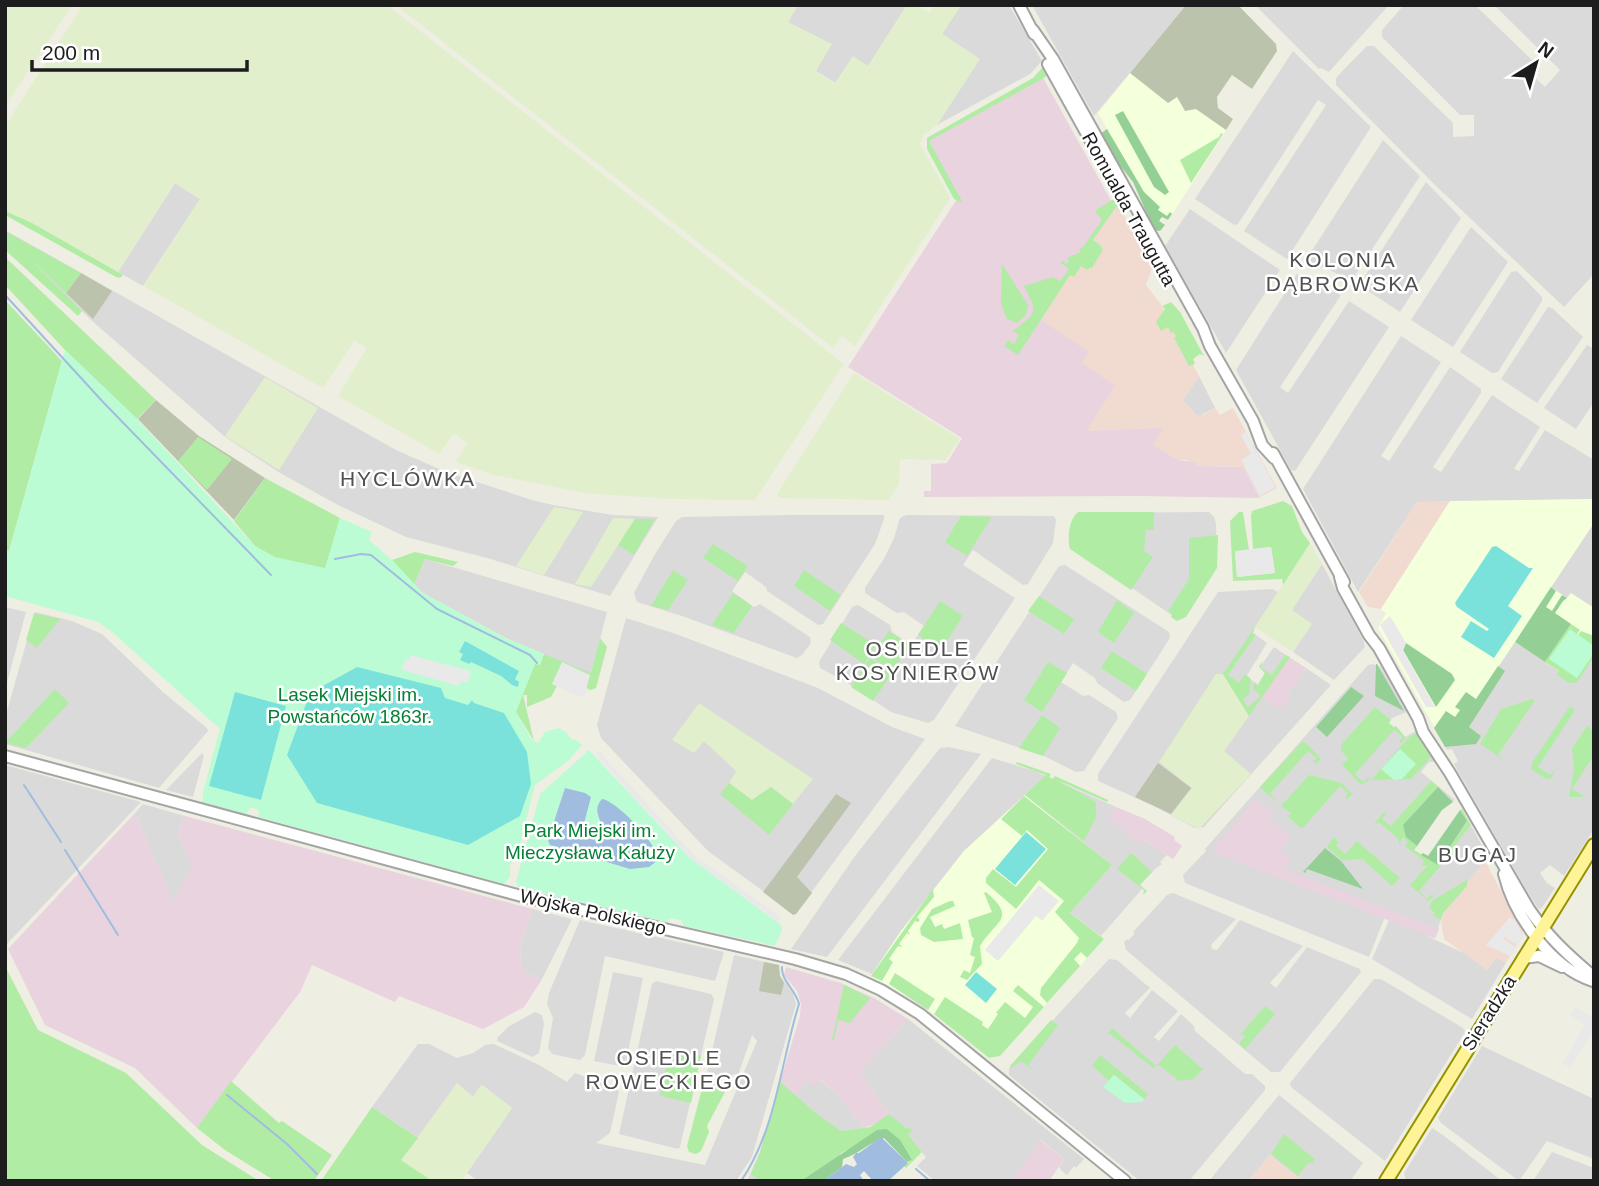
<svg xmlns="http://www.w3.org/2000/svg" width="1599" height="1186" font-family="Helvetica,sans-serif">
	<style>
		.residential { fill: #dbdada; fill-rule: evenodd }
		.commercial { fill: #f1dbd0 }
		.industrial { fill: #e8d3de }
		.education { fill: #f4ffdb }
		.construction { fill: #bcc3ad }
		.farmland { fill: #e1efcc }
		.grass { fill: #b1eca5 }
		.forest { fill: #94d096 }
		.park { fill: #bcfcd5 }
		.pitch { fill: #7be2db }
		.parking { fill: #e9e9e9 }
		.water { fill: #a0bddf }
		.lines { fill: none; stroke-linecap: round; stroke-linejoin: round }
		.stream { stroke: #a0bddf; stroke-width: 2 }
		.minor-casing { stroke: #a4a4a4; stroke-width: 14 }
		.major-casing { stroke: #969300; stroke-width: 16 }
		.minor { stroke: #fff; stroke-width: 10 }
		.major { stroke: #fff397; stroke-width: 12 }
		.labels { text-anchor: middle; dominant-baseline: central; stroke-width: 5; stroke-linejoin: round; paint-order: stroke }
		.street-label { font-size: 19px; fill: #1d1d1d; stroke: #fff }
		.park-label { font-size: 19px; fill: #068036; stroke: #fff }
		.neighbourhood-label { font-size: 21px; letter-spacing: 2px; fill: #505050; stroke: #fff }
	</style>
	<rect width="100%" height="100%" fill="#efeee2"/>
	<path class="residential" d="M798,5H907L868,66L836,83L816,71L788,22Z
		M961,5H1009L1042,61L1030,74L937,125L979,59L942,34Z
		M1032,5L1092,6L1186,5L1094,116Z
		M1255,5H1389L1329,72L1321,68L1319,69Z
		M1404,5H1475L1532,60L1528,71L1545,87L1560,70L1494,5H1594V274L1564,307L1434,184L1336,85V78L1350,63L1367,46H1374L1453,123V137L1474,136V115H1460L1382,37V30Z
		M1293,51L1371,127L1287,259L1244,231L1326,105L1318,100L1238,224L1234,225L1195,199Z
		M1383,140L1420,176L1352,280L1306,260Z
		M1426,182L1461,218L1400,312L1359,285Z
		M175,183L200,199L143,286L118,272Z
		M1190,209L1280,270L1226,353L1165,246Z
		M1471,227L1508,262L1453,347L1411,320Z
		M5,230L396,450L446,472L532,500L553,505L613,515L658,517L610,596L487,558L406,537L338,505L280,473L224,436L91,320L5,235Z
		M1517,271L1542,297V301L1498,372L1492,373L1460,352L1511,272Z
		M1297,274L1341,295L1280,387L1288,393L1349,301L1389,327L1295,471L1291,470L1236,370Z
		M1548,307L1552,308L1583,337L1537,403L1501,379Z
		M1401,336L1441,362L1381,456L1389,461L1450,367L1481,389V393L1433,467L1441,472L1492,395L1540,427L1514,469L1519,471L1545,430L1594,460V499L1417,502L1358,592L1303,489Z
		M1587,345L1594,349V402L1576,429L1544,408Z
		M1199,376L1215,408L1201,415H1196L1183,400Z
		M1209,512L1214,517L1216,524L1217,562L1176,618L1069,545L1077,513Z
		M788,515H884V519L875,544L823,624L818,625L767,591L766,587L745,572L732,591L754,607L760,604L810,637L811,643L802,655L797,658L682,616L637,602L634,593L655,554L676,521L682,517Z
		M906,515L1054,516L1056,520L1053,543L1028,584L1023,585L973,550L963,565L1015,598L934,720L928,723L891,712L846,682L820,668L819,662L852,607L858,605L890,625L892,632L911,645L924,626L904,612L897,613L865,593V588L885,557L894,538L900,518Z
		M1594,523V829L1564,876L1550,865L1540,873L1547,883L1555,888L1541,909L1538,908L1527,891L1482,813L1454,764L1458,761L1452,749L1447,750L1445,746Z
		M425,559L607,612L591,674L504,637L423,593L414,585Z
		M1322,564L1364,642L1365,647L1334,680L1293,652L1311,624L1291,610Z
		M1065,565L1169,632L1170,638L1130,700L1124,702L1097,683L1095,678L1073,663L1061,682L1083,696L1089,695L1116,712L1118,718L1084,771L1076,772L1044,756L955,726L1059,566Z
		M1272,589L1278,592L1252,632L1267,643L1246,677L1258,684L1265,673L1260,667L1274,647L1289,657L1262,697L1292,698L1287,694L1306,668L1331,685L1204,827L1195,828L1154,806L1098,781V774L1218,592Z
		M5,607L26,612L5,690Z
		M35,612L72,621L102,634L164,693L207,728L208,731L159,788L5,744V718Z
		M626,618L676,634L818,688L892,727L925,739L796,913H793L708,851L601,738L597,725ZM703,740L771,787L730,783L737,771Z
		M1373,664L1381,667L1407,712L1392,718L1388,723L1405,737L1417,730L1436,762H1429L1421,772L1455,800L1442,810L1414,850L1438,865L1467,821L1473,829L1487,855L1486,862L1443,913L1435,938L1427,936L1468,955L1487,970L1496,957L1506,963L1472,1019L1372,959L1389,920L1384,919L1369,957L1185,883L1183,875L1206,851L1205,849L1368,665Z
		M948,747L981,754L827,957L791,949L855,856L940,748Z
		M202,753L204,756L193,797L166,790Z
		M992,758L1035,771L1116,807L1108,817L1167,855L1160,862L1162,864L1155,869L1140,885L1143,888L1101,936L1070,913L1112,865L1024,796L964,851L901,931L872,974L838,960Z
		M5,765L141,802L5,946Z
		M143,804L185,816L178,835L193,866L173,903L135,813Z
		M1173,893L1236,919L1211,945L1212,949L1217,950L1240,920L1303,946L1270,983L1276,988L1307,947L1360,969L1361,972L1280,1072H1271L1126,950L1124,942L1127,939L1129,940L1135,933L1133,932L1167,895Z
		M532,909L572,919L541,981L521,968L520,948Z
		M580,920L724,952L715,981L605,956L585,1055L580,1060L552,1054L548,1048L553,1018L547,1004L549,993Z
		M734,955L779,965L780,976L793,993L796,1004L752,1157L736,1181H478L467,1173L512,1108L482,1085L473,1097L457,1084L418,1138L372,1107L418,1044H429L457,1058L473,1053L485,1045L494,1044L539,1065L567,1082L575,1073L616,1088L619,1092L610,1133L596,1143L705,1165L757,1041L752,1035L738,1075L733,1074L732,1078L707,1073Z
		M1109,959L1117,960L1150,988L1125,1013L1130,1018L1152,990L1178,1011L1154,1037L1159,1041L1181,1014L1194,1026L1195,1031L1245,1074H1252L1265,1086V1090L1189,1181H1140L1009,1075V1068Z
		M613,972L643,978L625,1067L594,1061Z
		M1374,979H1381L1463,1028L1465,1032L1385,1161L1291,1087L1290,1083Z
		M656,981L711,994L714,999L680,1147L678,1149L619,1134L652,984Z
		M535,1012L542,1015L544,1024L539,1053L532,1057L497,1041L498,1037L508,1027Z
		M908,1019L1084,1159L1076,1168L1074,1166L1067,1175L1062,1171L1059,1167L1064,1159L1041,1140L1012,1181H935L917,1166L926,1157L891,1117L860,1072Z
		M1482,1046L1594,1099V1159L1547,1141L1519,1181L1441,1123L1438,1118L1441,1113Z
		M819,1079L838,1095L864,1128L841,1131L768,1181H747L760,1152L780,1082L796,1094L807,1081Z
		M1279,1095L1363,1163L1350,1181H1303L1270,1155L1248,1181H1209Z
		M1432,1128L1443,1135L1502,1181H1406L1404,1173Z
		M1552,1152L1594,1168V1181H1533Z"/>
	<path class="commercial" d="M1116,205L1137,233L1154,263L1146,285L1160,303L1199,376L1183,400L1196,415H1203L1215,408L1220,415L1233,408L1277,488L1260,497L1243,467L1196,466L1187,463V460H1178L1152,445L1162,429L1086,431L1082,363L1088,352L1040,321Z
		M1450,501L1381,609L1368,607L1359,592L1417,502Z
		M1485,861L1522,930L1523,936L1506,963L1496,957L1487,970L1444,939L1441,924L1443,913Z
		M1270,1155L1303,1181H1248Z"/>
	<path class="industrial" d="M1042,76L1114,206L1041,320L1089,352L1082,363L1115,386L1086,431L1163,428L1153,445L1178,460L1196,463V466L1243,467L1260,498L1140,496L924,497V491H931V464L947,463L962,438L848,367L957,199L927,138Z
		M1289,657L1306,668L1287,694L1292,698L1281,710L1262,697Z
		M1255,798L1273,813L1269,818L1291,837L1280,850L1291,859L1283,869L1439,929L1435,938L1213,853L1218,840L1227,834Z
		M1116,807L1145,819L1175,837L1174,840L1182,846L1173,859L1144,840L1138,845L1127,836V832L1107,817Z
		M135,813L173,902L192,866L178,835L185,816L532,909L520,948L521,968L541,981L524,1007L483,1029L399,996L395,1002L312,965L300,992L197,1128L135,1068L45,1025L8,949Z
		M786,967L840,983L874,998L908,1019L860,1072L891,1117L864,1128L838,1095L820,1079L814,1086L807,1081L796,1095L780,1082L800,1016L801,1004L797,991L784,975Z
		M1040,1140L1064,1159L1049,1181H1012Z"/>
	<path class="education" d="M1186,5H1238L1276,44L1277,51L1252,89L1232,75L1217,97L1218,108L1233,119L1168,221L1163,218L1160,221L1098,113Z
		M1594,499V523L1551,587L1567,598L1571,593L1594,608V657L1575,682L1515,642L1445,746L1378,628L1386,613L1381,609L1450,501Z
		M1025,795L1084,843L1070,913L1104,939L1000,1056L989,1058L948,1024L914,1000L871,976L901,931L964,851Z"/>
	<path class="construction" d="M1186,5H1238L1276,44L1277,51L1252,89L1232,75L1217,97L1218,108L1233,119L1226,130L1196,109L1185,111L1177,97L1168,103L1130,73Z
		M81,273L112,291L93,319L66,293Z
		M156,400L199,436L265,478L234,520L138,419Z
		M1158,763L1191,788L1171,814L1135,797Z
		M836,794L851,803L797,877L812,893L796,914L793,915L763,892Z
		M764,962L779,965L780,976L784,983L781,995L759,991Z"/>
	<path class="farmland" d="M5,5H72L5,106Z
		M83,5H387L844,364L755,500L670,499L584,493L494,475L456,462L467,443L454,433L439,454L338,396L367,348L354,341L323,388L144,286L200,199L175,183L118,272L5,211V126Z
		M396,5H798L788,22L832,44L816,71L835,83L853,56L868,66L907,5H918L929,13L935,5H961L942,34L980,59L937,125L923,135L920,144L950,198L855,346L842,336L833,348Z
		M854,373L960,439L945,460L900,459L899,483L889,500L779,498L777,494Z
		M265,377L318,408L279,470L225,436Z
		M554,507L583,512L544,575L516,566Z
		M613,518L635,519L591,587L575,584Z
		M1310,543L1322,564L1292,610L1312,624L1293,652L1255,627Z
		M1216,674H1223L1249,716L1224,751L1251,774L1199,829L1171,815L1192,788L1159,762Z
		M699,703L813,779L793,804L771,787L752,800L729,783L736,771L704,741L694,753L672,740Z
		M457,1083L473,1097L481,1085L512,1108L461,1181H432L401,1160Z"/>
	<path class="grass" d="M1044,66L1048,74L1044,78L929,141L963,203L954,199L927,149V138L1033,78Z
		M1221,133L1223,134L1191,183L1180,160L1219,137Z
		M1115,198L1124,215L1116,207L1093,240L1099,244L1103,250L1092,268L1090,267L1088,270L1081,266L1074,277L1070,275L1018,355L1004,346L1008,340L1014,344L1019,335L1013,331C1036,313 1039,314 1024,286L1053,277L1060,281L1069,269L1060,262L1063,261L1066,264L1069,262L1067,258L1081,252L1079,249L1084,246L1102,220L1095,211Z
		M5,211L32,223L123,275L120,278L116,277L5,215Z
		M5,231L81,273L66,293L18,247L82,311L78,316L5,250Z
		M5,257L156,400L137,419L65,350L5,285Z
		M1002,264L1028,305L1026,315L1017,323L1007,319L1001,304Z
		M5,300L62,361L9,551L5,550Z
		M1171,302L1180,312L1204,356L1200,354L1193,359L1195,364L1189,366L1174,338L1176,336L1173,332L1171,333L1168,327L1161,331L1156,322L1165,309L1162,306Z
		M198,437L232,459L207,490L178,461Z
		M265,478L340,518L326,568L313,649L255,546L234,521Z
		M1283,501L1292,506L1302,532L1310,543L1283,585L1282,579L1233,581L1230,521L1239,512H1243L1249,550L1235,552L1237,577L1275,573L1271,547L1253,549L1251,516L1252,511Z
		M1078,512H1154V530H1146L1144,551L1153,557L1131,590L1070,549C1067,538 1069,519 1078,512Z
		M961,516L992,517L967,556L945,542Z
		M635,519H655L634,555L618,545Z
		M1218,535L1217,568L1186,617L1177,621L1171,617L1172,614L1168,611L1189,579V538Z
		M713,544L748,566L738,581L703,558Z
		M415,552L458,562L453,566L425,559L414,585L392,560Z
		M673,570L688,580L668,610L651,606Z
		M804,570L841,595L830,611L794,586Z
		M733,593L752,606L734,633L712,625Z
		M1039,596L1074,619L1064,634L1028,611Z
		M1117,600L1134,613L1114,643L1098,632Z
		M940,601L963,616L941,650L918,635Z
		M34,613L60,619L37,648L26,640Z
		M841,623L876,645L864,664L830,640Z
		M1571,624L1580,630L1562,655L1581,631L1594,636V657L1577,682L1569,683L1557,675L1559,671L1545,662Z
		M1255,627L1253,633L1255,636L1228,675L1239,683L1245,674L1251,679L1249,694L1243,699L1248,707L1261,696L1253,689L1254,683L1258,686L1265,673L1259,667L1262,661L1261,668L1272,675L1285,655L1290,657L1249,716L1223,674Z
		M889,631L910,645L892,672L872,657Z
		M600,638L607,647L596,688L591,690L586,688L589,674L553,684L557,686L551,697L527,707V695H523L534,741L516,712L408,650L540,664L544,654L591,673Z
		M1112,651L1147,674L1136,691L1101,668Z
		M870,658L892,673L873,701L851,687Z
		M1048,662L1067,673L1042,712L1024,700Z
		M55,689L69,703L26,748L5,743Z
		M1532,699L1535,700L1498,755L1509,763L1480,744L1501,709Z
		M1570,706L1575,710L1538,767L1550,775L1556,769L1551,778L1546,779L1531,769L1532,763Z
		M1375,707L1391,720L1389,723L1394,727L1396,726L1406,738L1401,743L1399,742L1403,737L1394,730L1355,774L1363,782L1368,777L1370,779L1361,785L1342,765L1348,758L1341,751V745Z
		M1042,715L1060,728L1043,756L1019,748Z
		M1587,726L1594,731V755L1572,789L1585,797H1569L1574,768L1572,748Z
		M1418,732L1432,756L1411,779L1371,780L1410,736Z
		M1302,742L1306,743L1321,759L1316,764L1313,762L1317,758L1308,751L1270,794L1277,803L1260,787Z
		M1017,762L1051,774L1049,777L1053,779L1055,776L1108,800L1107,802L1057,780L1096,802V817L1084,841L1025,795L1046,775L1016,764Z
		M1309,775L1342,783L1350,792L1354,793L1347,799L1345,798L1348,793L1340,786L1302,829L1286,815L1289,816L1291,813L1281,806Z
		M1431,781L1438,787L1403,825L1406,837L1417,846L1414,850L1438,865L1467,822L1460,810L1462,809L1471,825L1455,845L1457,847L1419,891L1427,899L1432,894L1434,896L1428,901L1410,885L1427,866L1421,865L1424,861L1405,846L1408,842L1403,837L1399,845V840L1380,823L1374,824L1384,812L1386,814L1382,819L1391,826Z
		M729,783L752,800L771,787L793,804L769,835L720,794Z
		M1024,796L1112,865L1070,913L1104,939L1087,958L1081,952L1074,959L1080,966L1047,1003L1040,995L1041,988L1077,943L1079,938L1055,912L1064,901L1039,880L1016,909L986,883V878L993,869L1016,887L1048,849L1027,830L1022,836L1001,819Z
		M1334,837L1339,843L1336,846L1345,854L1357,841L1400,878L1392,886L1362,859L1342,860L1327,847Z
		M1131,853L1152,872L1140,885L1147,891L1143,895L1144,890L1117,869Z
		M1467,880V886L1443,913L1441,920L1433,916L1435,913L1429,907L1433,900Z
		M933,889L934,897L917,917L920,920L918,922L915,921L908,931L910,935L907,933L899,944L903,947L898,946L889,959L893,962L882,981L871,976Z
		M986,892C1017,919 997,919 980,946L982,964L967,980L960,977L964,970L970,973L975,957L970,955L974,938L972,937L968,920L992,912L984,893Z
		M950,901H953L955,906L930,917L935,927L942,924L944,929L960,923L963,939L934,942L921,935L920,928L932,909Z
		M5,966L38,1030L126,1073L202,1145L259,1181H5Z
		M895,973L935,999L928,1010L889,984Z
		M831,978L896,1011L870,998L850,1023L838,1020L834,1040H832L844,985Z
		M1018,985L1044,1007L1000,1056L989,1058L934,1014L945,997L983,1022L982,1025L988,1029L998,1014L996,1013L1005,1002L1025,1018L1033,1007L1013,991Z
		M1265,1006L1275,1014L1245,1049L1239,1044L1245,1036L1243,1034L1238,1037Z
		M1051,1020L1058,1025L1028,1065L1038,1074L1021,1061L1012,1068L1010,1066Z
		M1112,1028L1156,1066L1175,1045L1203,1069L1194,1079L1179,1081L1159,1065L1153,1068L1109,1033L1106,1036Z
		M670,1048L701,1056L691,1103L660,1096Z
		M1100,1055L1148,1094L1144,1099L1114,1075L1109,1081L1092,1066Z
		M231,1081L279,1123L282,1121L332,1155L314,1181H275L225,1150L197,1128Z
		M704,1081L703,1086L706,1087L708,1082L722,1085L725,1092L707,1126L709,1132L701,1151L696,1154L689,1152L687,1146Z
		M780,1082L818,1115L841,1131L870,1127L889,1114L906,1128L913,1129L908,1135L922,1152L906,1168L904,1166L912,1160L887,1129L841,1153L820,1181H760L751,1174L760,1152Z
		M372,1107L418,1138L401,1160L432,1181H321Z
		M1284,1134L1315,1159L1312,1164L1309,1162L1298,1176L1271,1154Z"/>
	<path class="forest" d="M1123,111L1169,192L1165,195L1154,187L1115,115Z
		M1107,129L1144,192L1160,207L1158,210L1167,216L1170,212L1172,214L1168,220L1162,217L1159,221L1165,225L1160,231L1154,230L1133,182L1111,154L1100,134Z
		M1551,587L1556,591L1546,607L1552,611L1562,595L1567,598L1563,601L1555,613L1571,624L1545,662L1515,642Z
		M1406,643L1452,674L1455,680L1436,707L1403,650Z
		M1376,664H1377L1404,711L1375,696Z
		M1498,666L1505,671L1469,727L1481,736L1476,744L1445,747L1434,728L1446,711L1455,717L1460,710L1455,707L1466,692L1476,699Z
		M1351,687L1364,696L1327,737L1316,727Z
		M1438,787L1453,802L1442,810L1417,846L1406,837L1403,825Z
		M1460,810L1467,821L1438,865L1421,855L1423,853L1428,856Z
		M1325,848L1341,861L1363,889L1307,869L1305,873L1303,872Z
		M887,1129L900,1140L912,1160L907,1162L884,1138C868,1143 859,1154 843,1159L842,1167L824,1181H801L877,1130Z"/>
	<path class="park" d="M65,350L137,419L255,546L275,557L325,568L340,518L372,532L369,540L392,560L423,593L504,637L544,654L540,665L535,664L516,712L531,739L538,743L545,732L558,728L566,732L572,740L575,739L582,745L568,761L535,785L518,852L510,865V877L504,884L258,817L259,810L251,807L246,814L202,802L204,788L220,729L111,631L98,622L5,596V550L9,551Z
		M1570,629L1594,646V653L1577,678L1549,659Z
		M1400,749L1416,764L1402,779L1394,780L1381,769Z
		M589,750L689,857L781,925L782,931L775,946L684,926L681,920L670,918L667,922L519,888L516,882L540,794Z
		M1114,1075L1144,1099L1143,1102L1125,1103L1103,1087Z"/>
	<path class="pitch" d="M1496,546L1529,568H1533L1508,606L1522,616L1494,658L1461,637L1471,621L1487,631L1489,629L1457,607L1455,603L1492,547Z
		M465,641L519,671L515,679L519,682L518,687L512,685L501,676L471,662L469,664L460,660L463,654L459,652Z
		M357,667L441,688L445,698L468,705L472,700L474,703L504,713L527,752L531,784L520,816L468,845L317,803L287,755L310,693Z
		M235,692L286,706L261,800L209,786Z
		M1026,832L1046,849L1015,885L995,869Z
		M976,972L997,989L986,1003L965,985Z"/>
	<path class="parking" d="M1246,432L1275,487L1260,496L1241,460L1251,454L1241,435Z
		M1271,547L1275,573L1237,577L1235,551Z
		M1390,616L1406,643L1403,651L1435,707H1426L1380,625Z
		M410,655L471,671L468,682L461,681L459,686L402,670L405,659L409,660Z
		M562,662L590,675L585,694L580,697L552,684Z
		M598,750L694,855L781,917L778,922L689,857L595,754Z
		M1039,885L1059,901L1042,921L1036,916L998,961L985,950Z
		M1510,917L1516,921L1523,936L1517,945L1505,937L1503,938L1516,948L1510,956L1486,945Z
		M1575,1007L1594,1018V1029L1571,1068L1562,1063L1585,1025L1570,1015Z"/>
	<path class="water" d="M565,788L585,793L591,797L583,827L587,835L594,837L600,833L602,827C599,816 593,809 602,799C617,801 659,845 658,860L649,867L630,869L550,845L548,840Z
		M881,1137L908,1163L888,1181H873L864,1171L860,1175L864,1181H824L846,1164L854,1167L857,1164L853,1157L856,1153H859Z"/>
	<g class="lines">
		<path class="stream" d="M5,295L103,402L271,575
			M335,559L361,554L371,555L437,609L530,655L537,663
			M6,763H8
			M24,785L61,842
			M65,850L118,935
			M227,1095L287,1144L317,1174
			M916,1169L930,1181
			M325,1180L326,1181
			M741,1181C776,1131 781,1061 799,1004C796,990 781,981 782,967"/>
		<g class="minor-casing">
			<path id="minor" d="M1019,5L1034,34
				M1033,30L1053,59L1203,328L1210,346L1253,421L1262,445L1274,458
				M1048,64L1103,163
				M1273,453L1344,582
				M1340,577L1343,588L1369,635L1379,648L1418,718L1423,732L1450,773L1529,909C1547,936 1569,956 1594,977
				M5,756L525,897L795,959L846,974L881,990L920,1014L1125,1181
				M1504,874C1514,915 1551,968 1593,981
				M1523,958L1539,956L1562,967"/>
		</g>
		<g class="major-casing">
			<path id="major" d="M1386,1181L1594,845"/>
		</g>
		<use href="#minor" class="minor"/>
		<use href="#major" class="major"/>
	</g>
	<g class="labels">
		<g class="street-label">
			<text transform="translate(1129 209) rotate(61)">Romualda Traugutta</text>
			<text transform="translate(593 912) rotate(13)">Wojska Polskiego</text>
			<text transform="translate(1489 1013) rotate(-58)">Sieradzka</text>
		</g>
		<g class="park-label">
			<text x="350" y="694">Lasek Miejski im.<tspan x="350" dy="22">Powstańców 1863r.</tspan></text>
			<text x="590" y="830">Park Miejski im.<tspan x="590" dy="22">Mieczysława Kałuży</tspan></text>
		</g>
		<g class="neighbourhood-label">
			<text x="1343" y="259">KOLONIA<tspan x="1343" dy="24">DĄBROWSKA</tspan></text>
			<text x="408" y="478">HYCLÓWKA</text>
			<text x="918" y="648">OSIEDLE<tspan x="918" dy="24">KOSYNIERÓW</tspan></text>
			<text x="1478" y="854">BUGAJ</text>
			<text x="669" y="1057">OSIEDLE<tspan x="669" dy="24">ROWECKIEGO</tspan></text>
		</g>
	</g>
	<rect width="1599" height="1186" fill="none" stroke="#1d1d1d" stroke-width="14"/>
	<g transform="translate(1536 63) rotate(37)" stroke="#ffffff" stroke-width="5" paint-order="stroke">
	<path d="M0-5L12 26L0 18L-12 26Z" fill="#1d1d1d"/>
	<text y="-10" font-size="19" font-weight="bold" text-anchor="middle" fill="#1d1d1d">N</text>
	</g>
	<path d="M32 60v10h215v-10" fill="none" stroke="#1d1d1d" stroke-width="3.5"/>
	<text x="42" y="60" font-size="21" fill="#1d1d1d" stroke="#ffffff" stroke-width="5" paint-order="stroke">200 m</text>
</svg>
